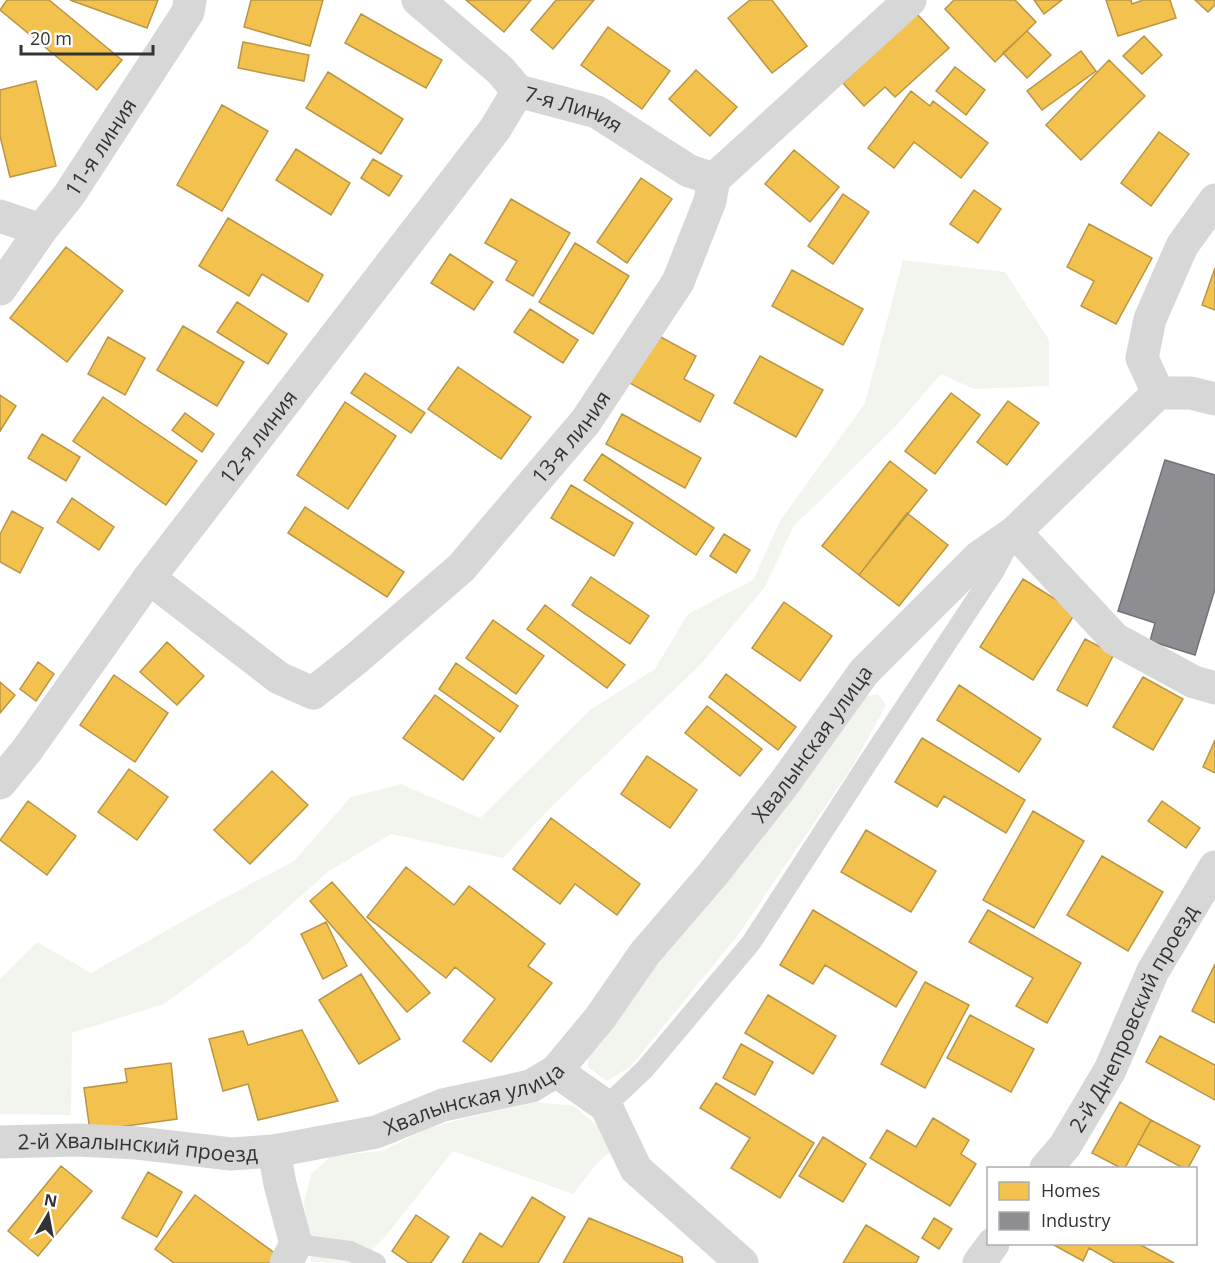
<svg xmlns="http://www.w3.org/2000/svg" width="1215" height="1263" font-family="'Open Sans',sans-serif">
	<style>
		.green { fill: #f1f5ed }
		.homes { fill: #f2c14e; stroke: #b99646; stroke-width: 1.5 }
		.industry { fill: #8d8d92; stroke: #727276; stroke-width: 1.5 }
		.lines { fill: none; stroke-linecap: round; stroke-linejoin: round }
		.service { stroke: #d7d7d7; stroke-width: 20 }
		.minor { stroke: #d7d7d7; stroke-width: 33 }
		.labels { text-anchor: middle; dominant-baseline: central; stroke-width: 6; stroke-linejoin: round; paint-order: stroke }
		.street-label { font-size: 21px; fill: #333; stroke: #fff }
	</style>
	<rect width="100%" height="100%" fill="#fff"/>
	<path class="green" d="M903,260L1005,272L1049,340V386L974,389L941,374L896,426L794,526L764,588L700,665L553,805L503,858L391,834L329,871L249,942L164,1004L72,1033L71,1115L0,1114V979L37,942L91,973L217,902L294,861L351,797L401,784L480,818L591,709L655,669L688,614L753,580L780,521L865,403Z
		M878,694L886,705L854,764L738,935L630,1067L607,1081L588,1067V1045L789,796L824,757L861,697Z
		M536,1102L574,1106L602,1130L613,1150L598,1162L573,1194L453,1151L385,1237L359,1263L311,1262L304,1202L311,1174L330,1157L385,1150L427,1129L462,1119Z"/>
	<path class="homes" d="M7,0H49L122,60L97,90L0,10Z
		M70,0H158L147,28Z
		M251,0H323L310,46L244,27Z
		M466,0H531L504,32Z
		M556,0H594L553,49L531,30Z
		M750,0H772L807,46L772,73L728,18Z
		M954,0H1015L1036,22L995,62L945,9Z
		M1034,0H1062L1044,14Z
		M1106,0H1131L1132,4L1143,0H1170L1176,18L1118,36Z
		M1195,0H1215V5L1208,12Z
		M361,14L442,60L426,88L345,43Z
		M917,14L949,48L895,97L885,87L864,106L843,83Z
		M608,27L670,71L642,109L581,65Z
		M1027,31L1051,55L1027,78L1003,53Z
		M1144,36L1162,55L1142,74L1123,56Z
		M243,42L309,55L304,81L238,68Z
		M1081,51L1096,71L1042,110L1027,91Z
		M1109,60L1145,96L1081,160L1046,125Z
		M955,67L985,90L966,115L936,91Z
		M696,70L737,107L710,136L669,99Z
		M328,72L403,119L381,154L306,108Z
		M36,81L56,166L10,177L0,136V90Z
		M911,91L930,106L933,101L988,143L961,178L914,142L894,168L868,148Z
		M222,105L268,131L222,211L177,185Z
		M1159,132L1189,154L1151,206L1121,183Z
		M296,149L350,183L331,215L276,180Z
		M794,150L839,187L810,222L765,184Z
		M373,159L402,176L389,196L361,178Z
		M641,178L672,199L627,263L597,242Z
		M974,190L1001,209L978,243L950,224Z
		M843,194L869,212L833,264L808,246Z
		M511,199L570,233L533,296L506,280L517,261L485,243Z
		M228,218L323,275L308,302L262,274L249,296L199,266Z
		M1089,224L1152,258L1116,324L1081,306L1094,281L1067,267Z
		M575,243L629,276L593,334L539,302Z
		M66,247L123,291L67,362L10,318Z
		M450,254L493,282L474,310L431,283Z
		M1215,268V310L1202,305Z
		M792,270L863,309L843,345L772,306Z
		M237,302L287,334L268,364L217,332Z
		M530,309L578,340L563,363L514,332Z
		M183,326L244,362L217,406L157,370Z
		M655,334L696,356L684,379L714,395L700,422L628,382Z
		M108,337L145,358L125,395L88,374Z
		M760,356L823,390L796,437L734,403Z
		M458,367L531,417L501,459L428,409Z
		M365,373L425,413L411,433L351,393Z
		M951,393L980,415L935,474L905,451Z
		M0,395L16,406L0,431Z
		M103,397L197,461L166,505L73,441Z
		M1008,401L1039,423L1007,465L977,442Z
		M345,402L396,436L348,509L297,475Z
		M185,413L214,434L202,452L172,430Z
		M622,414L701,458L685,488L606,444Z
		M42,434L80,457L66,481L28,458Z
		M602,454L714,528L696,555L584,480Z
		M890,461L927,490L859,575L822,546Z
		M571,485L633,523L614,556L551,518Z
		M72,498L114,527L99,550L57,522Z
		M305,507L404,572L387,597L288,533Z
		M12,511L43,528L20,573L0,562V534Z
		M907,513L948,545L899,606L859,575Z
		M724,534L750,550L736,573L710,556Z
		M591,577L649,616L630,644L572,605Z
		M1023,579L1076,612L1033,680L980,647Z
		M784,602L832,636L800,681L752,648Z
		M545,605L625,665L607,688L527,629Z
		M493,620L544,656L516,694L466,658Z
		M1085,639L1114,654L1087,706L1057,690Z
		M167,642L204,676L177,705L140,672Z
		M38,662L54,674L36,701L20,689Z
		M456,663L518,706L500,732L439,689Z
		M726,674L796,727L778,750L709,697Z
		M114,675L168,713L135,762L80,725Z
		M1143,677L1183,699L1153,750L1113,727Z
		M0,682L15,695L0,713Z
		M959,685L1041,739L1019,772L937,720Z
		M435,695L494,738L463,780L403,738Z
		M707,706L762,749L740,776L685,733Z
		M922,738L1025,800L1006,833L944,796L937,807L895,782Z
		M1215,740V773L1203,767Z
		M647,756L697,790L670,828L621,794Z
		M129,769L168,797L137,840L98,812Z
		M272,771L308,805L250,864L214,830Z
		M28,801L76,836L47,875L0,840Z
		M1162,801L1200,828L1186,848L1148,821Z
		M1033,811L1084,841L1034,928L983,900Z
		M551,818L640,884L617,915L575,884L560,904L513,869Z
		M866,830L936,871L911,912L841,872Z
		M1102,856L1163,892L1128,951L1067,915Z
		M406,867L454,905L469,886L545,944L528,966L552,983L491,1062L463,1041L495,999L455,967L446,978L367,917Z
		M332,882L430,993L407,1012L310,901Z
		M813,910L917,972L896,1007L825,965L813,984L780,965Z
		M988,910L1081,963L1047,1023L1016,1006L1033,978L969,942Z
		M326,922L347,966L323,979L301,934Z
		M1215,964V1023L1192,1011Z
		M361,974L400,1039L359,1064L319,1000Z
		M925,982L969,1005L925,1088L881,1064Z
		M768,995L836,1036L813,1074L745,1033Z
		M970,1015L1034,1049L1011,1092L947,1058Z
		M302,1030L338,1101L258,1120L248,1084L223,1091L209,1039L243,1031L248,1045Z
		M1160,1036L1215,1065V1100L1146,1062Z
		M741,1044L773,1062L755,1095L723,1078Z
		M171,1063L177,1119L90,1131L84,1088L127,1082L125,1069Z
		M716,1083L814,1143L780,1198L731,1168L750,1138L700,1108Z
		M1120,1102L1151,1120L1125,1168H1121L1092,1153Z
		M933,1118L969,1140L961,1154L976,1164L950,1206L870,1158L887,1130L916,1147Z
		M1151,1120L1200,1146L1188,1168H1183L1138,1144Z
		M823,1137L866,1164L843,1202L799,1176Z
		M61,1166L92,1191L38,1256L8,1231Z
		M148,1172L182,1192L157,1237L122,1218Z
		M195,1195L276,1254L269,1263H174L155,1249Z
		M532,1197L565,1217L538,1263H462L480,1233L502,1247Z
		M416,1215L449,1237L431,1263H409L392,1251Z
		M589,1218L682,1257L683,1263H563Z
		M934,1218L952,1229L939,1249L922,1238Z
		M866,1225L919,1257L916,1263H843Z
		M1052,1244H1139L1174,1263H1115L1089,1248L1083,1261Z"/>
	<path class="industry" d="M1165,460L1215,475V589L1195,655L1150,641L1155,623L1118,611Z"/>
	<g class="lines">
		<path class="service" d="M606,1106L645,1069L751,943L867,764L994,572L1011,540
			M296,1244L350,1251L376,1263"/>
		<g class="minor">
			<path id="s1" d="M418,0L500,70L518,91L597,112L689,171L714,179"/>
			<path d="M0,216L41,230"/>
			<path id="s2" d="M0,289L41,230L69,195L188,12L190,0"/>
			<path d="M1158,393H1191L1215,399"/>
			<path d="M1015,532L1115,639L1194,682L1215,688"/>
			<path id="s3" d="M149,578L279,678L313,693L357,658L461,568L586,421L678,282L710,201L714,179L910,0"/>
			<path id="s4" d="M0,783L27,750L149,578L495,129L518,91"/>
			<path d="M556,1071L606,1106L636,1169L742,1263"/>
			<path id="s5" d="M0,1142L77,1140L137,1143L231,1154L274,1151L376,1132L443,1105L531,1086L556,1071L600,1018L645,953L713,874L783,785L864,672L979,557L1015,532L1158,393L1142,358L1150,319L1182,246L1215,200"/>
			<path d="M274,1151L280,1184L296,1244L286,1263"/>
			<path id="s6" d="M1046,1168L1065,1146L1110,1070L1153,971L1215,867"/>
			<path d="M979,1263L993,1244"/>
		</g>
	</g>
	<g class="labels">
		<g class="street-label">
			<text stroke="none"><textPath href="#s1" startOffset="194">7-я Линия</textPath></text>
			<text stroke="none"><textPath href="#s2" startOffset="174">11-я линия</textPath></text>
			<text stroke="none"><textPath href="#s4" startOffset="432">12-я линия</textPath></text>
			<text stroke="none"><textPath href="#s3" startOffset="566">13-я линия</textPath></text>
			<text stroke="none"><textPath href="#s5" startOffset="986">Хвалынская улица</textPath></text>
			<text stroke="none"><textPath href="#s6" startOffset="174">2-й Днепровский проезд</textPath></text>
			<text stroke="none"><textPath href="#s5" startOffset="482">Хвалынская улица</textPath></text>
			<text stroke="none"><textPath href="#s5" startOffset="138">2-й Хвалынский проезд</textPath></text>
		</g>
	</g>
	<rect x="987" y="1167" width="210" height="78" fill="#ffffff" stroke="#adadad" stroke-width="1.5"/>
	<rect x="999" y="1182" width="30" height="18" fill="#f2c14e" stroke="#adadad" stroke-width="1.5"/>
	<text x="1041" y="1197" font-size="18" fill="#333333">Homes</text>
	<rect x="999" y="1212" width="30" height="18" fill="#8d8d92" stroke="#adadad" stroke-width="1.5"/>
	<text x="1041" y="1227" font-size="18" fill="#333333">Industry</text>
	<g transform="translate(48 1215) rotate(10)" stroke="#ffffff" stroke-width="4.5" paint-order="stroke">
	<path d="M0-4.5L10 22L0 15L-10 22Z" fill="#333333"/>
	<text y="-9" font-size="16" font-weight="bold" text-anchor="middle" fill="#333333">N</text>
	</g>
	<path d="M21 45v9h132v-9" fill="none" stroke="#333333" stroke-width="3"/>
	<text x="30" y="45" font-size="18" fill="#333333" stroke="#ffffff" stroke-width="4.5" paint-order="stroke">20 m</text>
</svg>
